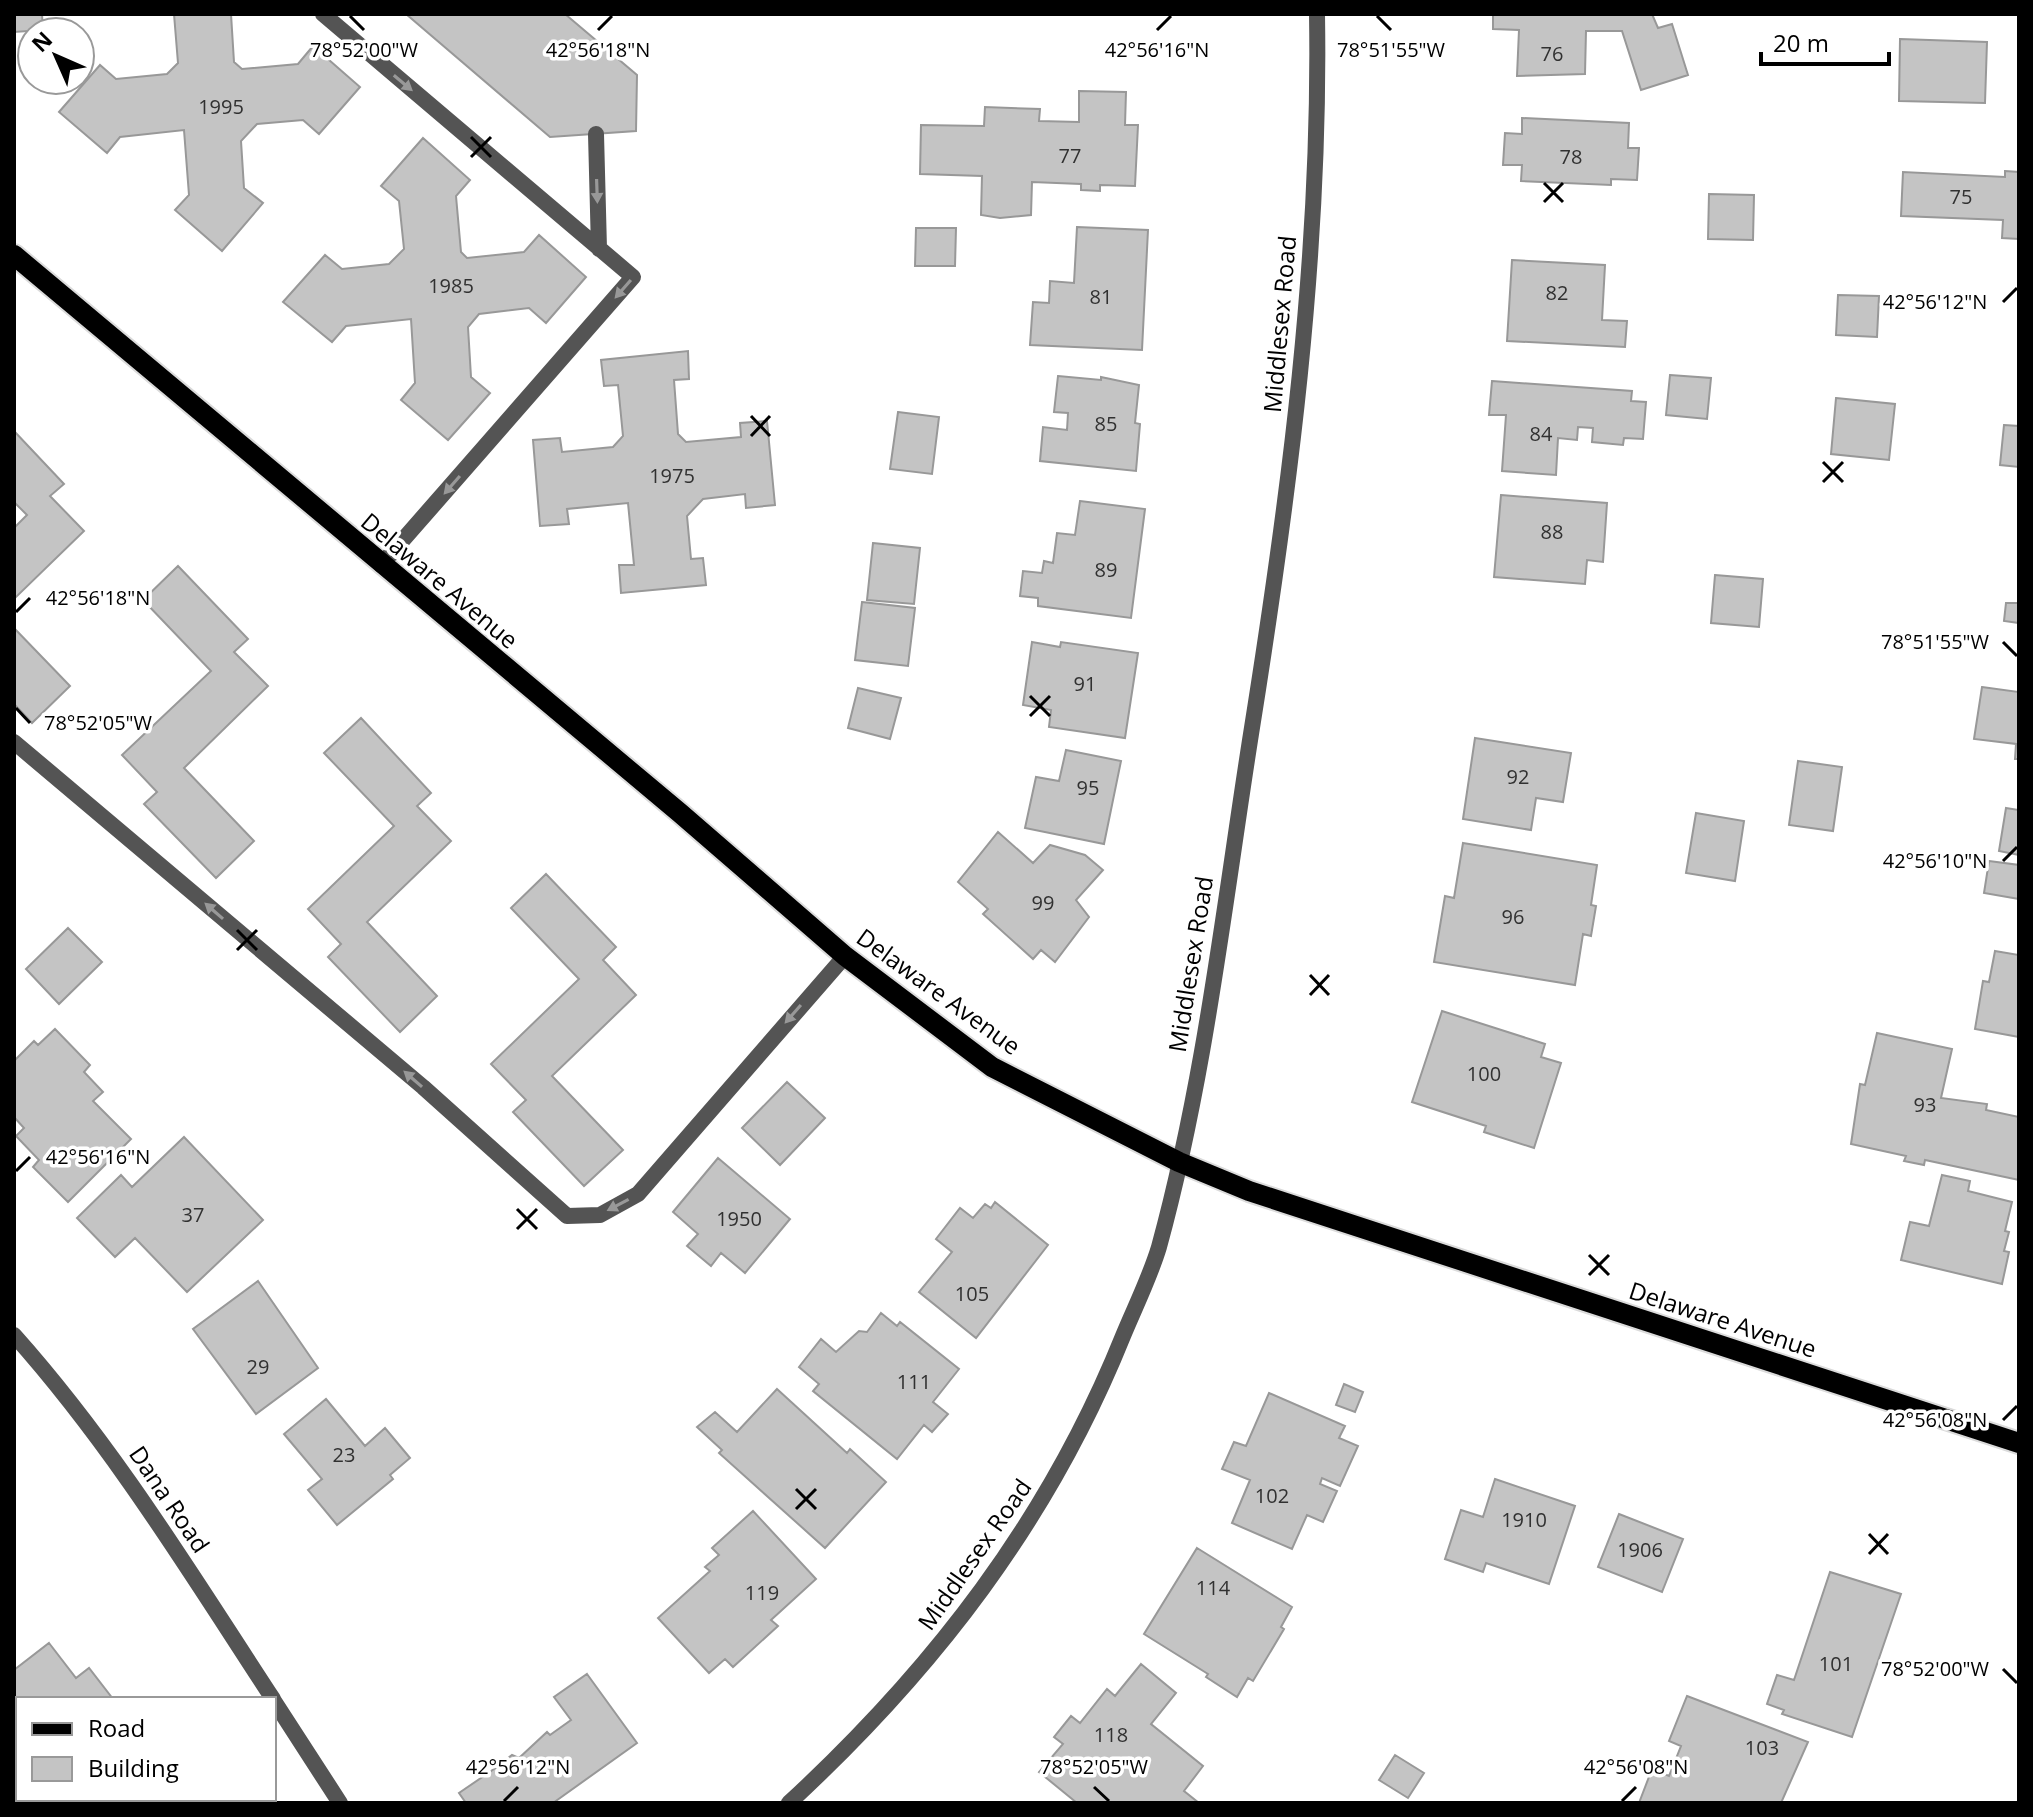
<svg xmlns="http://www.w3.org/2000/svg" width="2033" height="1817" font-family="'Open Sans',sans-serif">
	<style>
		.building { fill: #c4c4c4; stroke: #989898; stroke-width: 2 }
		.lines { fill: none; stroke-linecap: round; stroke-linejoin: round }
		.primary-casing { stroke: #dbdbdb; stroke-width: 24 }
		.lane { stroke: #545454; stroke-width: 16 }
		.street { stroke: #545454; stroke-width: 16 }
		.primary { stroke: #000; stroke-width: 20 }
		.oneway { fill: #989898 }
		.ticks { fill: none; stroke: #000; stroke-width: 3 }
		.labels { text-anchor: middle; dominant-baseline: central; stroke-width: 7; stroke-linejoin: round; paint-order: stroke }
		.number-label { font-size: 20px; fill: #313131 }
		.street-label { font-size: 24px; fill: #000; stroke: #fff }
		.ticks-label { font-size: 20px; text-anchor: middle; fill: #000; stroke: #fff; stroke-width: 7; stroke-linejoin: round; paint-order: stroke }
	</style>
	<rect width="100%" height="100%" fill="#fff"/>
	<path class="building" d="M14,14H42L43,30L14,32Z
		M174,14H231L234,62L242,69L298,64L313,46L360,87L319,134L303,120L257,124L241,141L244,188L263,203L222,251L175,210L189,195L184,130L120,137L107,153L59,112L100,65L116,79L167,74L178,63Z
		M406,14H565L637,75L636,131L550,137Z
		M1493,14H1652L1658,28L1672,24L1688,75L1641,90L1622,31H1586L1585,74L1517,76L1519,30L1493,29Z
		M1900,39L1987,42L1985,103L1899,101Z
		M1079,91L1126,92L1125,125H1138L1135,186L1100,185V191L1081,190V184L1032,182L1031,215L1000,218L981,215L982,176L920,174L921,125L984,126L985,107L1040,109L1039,121L1079,122Z
		M1522,118L1629,123L1628,148H1639L1637,180L1611,179V185L1521,181L1522,165H1503L1505,133L1522,134Z
		M423,138L470,180L456,196L461,252L467,258L524,252L539,235L586,277L546,323L529,308L479,314L468,327L471,377L490,393L448,440L401,400L415,383L411,319L346,326L332,342L283,302L325,255L342,269L389,264L404,249L399,201L381,186Z
		M2005,171L2019,172V239L2002,238L2003,220L1901,216L1903,172L2005,177Z
		M1709,194L1754,195L1753,240L1708,239Z
		M1077,227L1148,230L1142,350L1030,345L1033,302L1049,303L1050,281L1074,283Z
		M916,228H956L955,266H915Z
		M1512,260L1605,265L1602,320L1627,321L1625,347L1507,341Z
		M1838,295L1879,296L1877,337L1836,335Z
		M688,351L689,379L674,380L678,434L686,442L741,437L740,423L767,421L775,505L746,508L745,494L703,499L687,516L691,559L703,558L706,585L621,593L619,565H634L628,503L567,509L569,524L540,526L533,440L560,438L562,452L613,447L623,436L618,385L604,386L601,360Z
		M1670,375L1711,378L1707,419L1666,415Z
		M1058,376L1101,380V377L1139,385L1135,423L1140,424L1136,471L1040,461L1043,427L1067,430L1068,413L1054,412Z
		M1492,381L1632,391L1631,401L1646,402L1643,439L1624,438L1623,445L1592,442L1593,428L1578,427L1577,440L1558,438L1556,475L1502,471L1506,415H1489Z
		M1836,398L1895,404L1889,460L1831,454Z
		M898,412L939,417L932,474L890,469Z
		M2004,425L2019,426V467L2000,465Z
		M14,431L64,484L50,496L84,531L14,599V528L27,515L14,502Z
		M1501,495L1607,503L1603,562L1587,560L1585,584L1494,577Z
		M1080,501L1145,509L1131,618L1038,606V598L1020,596L1023,571L1042,573L1044,561L1053,563L1057,533L1075,535Z
		M873,543L920,548L914,604L867,600Z
		M178,566L248,639L234,652L268,686L184,768L254,841L216,878L144,804L157,792L122,755L211,671L143,600Z
		M1715,575L1763,579L1759,627L1711,623Z
		M862,602L915,608L908,666L855,660Z
		M2006,603H2019V623L2004,621Z
		M14,628L70,686L32,723L14,704Z
		M1032,642L1060,647L1061,642L1138,653L1125,738L1049,727L1051,710L1023,705Z
		M1982,687L2019,692V759H2015L2016,744L1974,739Z
		M858,688L901,698L890,739L848,728Z
		M361,718L431,793L417,806L451,841L367,922L437,996L400,1032L328,957L341,944L308,909L394,826L324,753Z
		M1475,738L1571,753L1563,802L1536,798L1531,830L1463,819Z
		M1066,750L1121,761L1104,844L1025,828L1036,777L1059,781Z
		M1798,761L1842,767L1833,831L1789,825Z
		M2006,808L2019,810V855L1999,851Z
		M1696,813L1744,821L1735,881L1686,873Z
		M998,832L1033,863L1050,845L1085,855L1103,870L1076,900L1089,917L1055,962L1041,950L1033,959L983,914L988,909L958,882Z
		M1463,843L1597,865L1591,905L1596,906L1591,936L1583,934L1575,985L1434,962L1445,896L1454,898Z
		M1989,861L2019,865V899L1984,893Z
		M546,874L616,947L603,960L636,995L552,1076L623,1150L584,1186L513,1112L526,1100L491,1064L579,979L511,908Z
		M68,928L102,962L59,1004L26,969Z
		M1995,951L2019,955V1037L1975,1029L1983,981L1989,982Z
		M1442,1011L1545,1044L1541,1057L1561,1063L1534,1148L1484,1132L1486,1126L1412,1102Z
		M55,1029L90,1065L84,1072L103,1092L93,1101L131,1139L68,1202L33,1167L39,1160L16,1136L24,1128L14,1117V1061L34,1041L38,1045Z
		M1877,1033L1952,1049L1941,1098L1987,1104L1986,1110L2019,1117V1180L1925,1160L1924,1165L1904,1161L1906,1156L1851,1144L1860,1084L1865,1085Z
		M787,1082L825,1118L780,1165L742,1128Z
		M184,1137L263,1220L187,1292L135,1238L115,1257L77,1218L121,1175L132,1187Z
		M718,1158L790,1219L745,1273L721,1253L711,1266L687,1246L698,1234L673,1212Z
		M1942,1175L1970,1181L1968,1191L2012,1202L2005,1231L2009,1232L2004,1251L2009,1252L2002,1284L1901,1260L1910,1222L1929,1226Z
		M995,1202L1048,1245L976,1338L919,1292L952,1252L936,1239L960,1208L973,1218L985,1204L991,1208Z
		M258,1281L318,1368L256,1414L193,1329Z
		M881,1313L897,1326L900,1322L959,1369L933,1402L948,1414L932,1432L924,1425L897,1459L813,1391L819,1384L799,1367L821,1339L836,1352L859,1331L867,1332Z
		M1344,1384L1363,1392L1355,1412L1336,1405Z
		M777,1389L847,1453L850,1449L886,1482L825,1548L719,1453L722,1450L697,1427L715,1412L737,1432Z
		M1269,1393L1345,1426L1339,1438L1358,1446L1340,1486L1322,1478L1320,1484L1337,1491L1323,1522L1307,1515L1292,1549L1232,1523L1250,1480L1222,1469L1234,1442L1246,1446Z
		M326,1399L365,1446L385,1428L410,1458L390,1475L393,1479L337,1525L308,1490L322,1479L284,1434Z
		M1495,1479L1575,1506L1549,1584L1486,1563L1483,1572L1445,1559L1461,1510L1483,1517Z
		M753,1511L816,1579L771,1620L778,1626L733,1667L725,1659L709,1673L658,1618L710,1571L705,1567L719,1555L712,1548Z
		M1619,1514L1683,1539L1662,1592L1598,1567Z
		M1197,1548L1292,1607L1281,1627L1284,1629L1253,1681L1248,1678L1237,1697L1206,1677L1208,1674L1144,1634Z
		M1830,1572L1901,1594L1852,1737L1782,1714L1784,1710L1767,1704L1777,1675L1794,1680Z
		M49,1643L76,1678L89,1668L113,1699H18V1750L14,1753V1670Z
		M1141,1664L1176,1693L1151,1724L1203,1766L1184,1791L1199,1803H1077L1039,1772L1063,1744L1054,1737L1071,1716L1080,1723L1107,1689L1115,1696Z
		M587,1674L637,1743L553,1803H466L459,1793L497,1767L499,1770L500,1764L512,1755L519,1758L547,1732L550,1735L571,1720L554,1697Z
		M1687,1696L1808,1742L1781,1803H1639L1652,1769L1669,1776L1681,1746L1669,1741Z
		M1395,1755L1424,1773L1408,1798L1379,1780Z
		M192,1799H251L253,1803H195Z"/>
	<g class="lines">
		<g class="primary-casing">
			<path id="primary" d="M14,255L680,813L845,956L992,1067L1179,1162L1249,1191L2019,1443"/>
		</g>
		<path class="lane" d="M323,14L633,277L381,565
			M596,134L599,249
			M14,742L423,1087L567,1216L600,1215L638,1194L845,956"/>
		<path class="street" d="M14,1335C114,1447 191,1574 273,1699
			M274,1701L340,1803
			M789,1803C934,1669 1049,1520 1123,1336C1135,1307 1150,1277 1159,1247C1205,1079 1224,905 1251,734C1289,496 1321,256 1317,14"/>
		<use href="#primary" class="primary"/>
	</g>
	<defs><path id="oneway-solid" d="M-6-.8H1V-3.2L6.5 0L1 3.2V.8H-6Z" transform="scale(2)"/></defs>
	<g class="oneway">
		<use href="#oneway-solid" transform="translate(403 83) rotate(40)"/>
		<use href="#oneway-solid" transform="translate(597 191) rotate(88)"/>
		<use href="#oneway-solid" transform="translate(623 289) rotate(131)"/>
		<use href="#oneway-solid" transform="translate(452 485) rotate(131)"/>
		<use href="#oneway-solid" transform="translate(214 911) rotate(-139)"/>
		<use href="#oneway-solid" transform="translate(793 1014) rotate(131)"/>
		<use href="#oneway-solid" transform="translate(413 1079) rotate(-139)"/>
		<use href="#oneway-solid" transform="translate(618 1205) rotate(152)"/>
	</g>
	<path class="ticks" d="M350,16L364,30M1377,16L1391,30M598,30L612,16M1157,30L1171,16M471,137L491,157M471,157L491,137M1544,183L1563,202M1544,202L1563,183M2003,302L2017,288M751,416L770,436M751,436L770,416M1823,462L1843,482M1823,482L1843,462M16,612L30,598M2003,642L2017,656M1030,696L1050,716M16,708L30,723M1030,716L1050,696M2003,861L2017,847M237,930L257,950M237,950L257,930M1310,975L1329,995M1310,995L1329,975M16,1171L30,1157M517,1209L537,1229M517,1229L537,1209M1589,1255L1609,1275M1589,1275L1609,1255M2003,1420L2017,1406M796,1489L816,1509M796,1509L816,1489M1869,1534L1888,1554M1869,1554L1888,1534M2003,1669L2017,1683M1094,1787L1109,1801M504,1801L518,1787M1622,1801L1636,1787"/>
	<g class="labels">
		<g class="number-label">
			<text x="1552" y="53">76</text>
			<text x="221" y="106">1995</text>
			<text x="1070" y="155">77</text>
			<text x="1571" y="156">78</text>
			<text x="1961" y="196">75</text>
			<text x="451" y="285">1985</text>
			<text x="1557" y="292">82</text>
			<text x="1101" y="296">81</text>
			<text x="1106" y="423">85</text>
			<text x="1541" y="433">84</text>
			<text x="672" y="475">1975</text>
			<text x="1552" y="531">88</text>
			<text x="1106" y="569">89</text>
			<text x="1085" y="683">91</text>
			<text x="1518" y="776">92</text>
			<text x="1088" y="787">95</text>
			<text x="1043" y="902">99</text>
			<text x="1513" y="916">96</text>
			<text x="1484" y="1073">100</text>
			<text x="1925" y="1104">93</text>
			<text x="193" y="1214">37</text>
			<text x="739" y="1218">1950</text>
			<text x="972" y="1293">105</text>
			<text x="258" y="1366">29</text>
			<text x="914" y="1381">111</text>
			<text x="344" y="1454">23</text>
			<text x="1272" y="1495">102</text>
			<text x="1524" y="1519">1910</text>
			<text x="1640" y="1549">1906</text>
			<text x="1213" y="1587">114</text>
			<text x="762" y="1592">119</text>
			<text x="1836" y="1663">101</text>
			<text x="1111" y="1734">118</text>
			<text x="1762" y="1747">103</text>
		</g>
		<g class="street-label">
			<text transform="translate(1279 324) rotate(-85)">Middlesex Road</text>
			<text transform="translate(440 580) rotate(40)">Delaware Avenue</text>
			<text transform="translate(1190 964) rotate(-81)">Middlesex Road</text>
			<text transform="translate(939 991) rotate(36)">Delaware Avenue</text>
			<text transform="translate(1723 1319) rotate(18)">Delaware Avenue</text>
			<text transform="translate(170 1499) rotate(56)">Dana Road</text>
			<text transform="translate(974 1554) rotate(-55)">Middlesex Road</text>
		</g>
	</g>
	<g class="ticks-label">
		<text x="364" y="57">78°52'00"W</text>
		<text x="598" y="57">42°56'18"N</text>
		<text x="1157" y="57">42°56'16"N</text>
		<text x="1391" y="57">78°51'55"W</text>
		<text x="1935" y="309">42°56'12"N</text>
		<text x="98" y="605">42°56'18"N</text>
		<text x="1935" y="649">78°51'55"W</text>
		<text x="98" y="730">78°52'05"W</text>
		<text x="1935" y="868">42°56'10"N</text>
		<text x="98" y="1164">42°56'16"N</text>
		<text x="1935" y="1427">42°56'08"N</text>
		<text x="1935" y="1676">78°52'00"W</text>
		<text x="518" y="1774">42°56'12"N</text>
		<text x="1636" y="1774">42°56'08"N</text>
		<text x="1094" y="1774">78°52'05"W</text>
	</g>
	<rect width="2033" height="1817" fill="none" stroke="#000000" stroke-width="32"/>
	<rect x="16" y="1697" width="260" height="104" fill="#ffffff" stroke="#999999" stroke-width="2"/>
	<rect x="32" y="1723" width="40" height="12" fill="#000000" stroke="#999999" stroke-width="2"/>
	<text x="88" y="1737" font-size="24" fill="#000000">Road</text>
	<rect x="32" y="1757" width="40" height="24" fill="#c4c4c4" stroke="#999999" stroke-width="2"/>
	<text x="88" y="1777" font-size="24" fill="#000000">Building</text>
	<g transform="translate(56 56) rotate(315)"><circle r="38" fill="#ffffff" stroke="#999999" stroke-width="2"/>
	<path d="M0-6L14 30L0 20L-14 30Z" fill="#000000"/>
	<text y="-12" font-size="22" font-weight="bold" text-anchor="middle" fill="#000000">N</text>
	</g>
	<path d="M1761 52v12h128v-12" fill="none" stroke="#000000" stroke-width="4"/>
	<text x="1773" y="52" font-size="24" fill="#000000" stroke="#ffffff" stroke-width="6" paint-order="stroke">20 m</text>
</svg>
